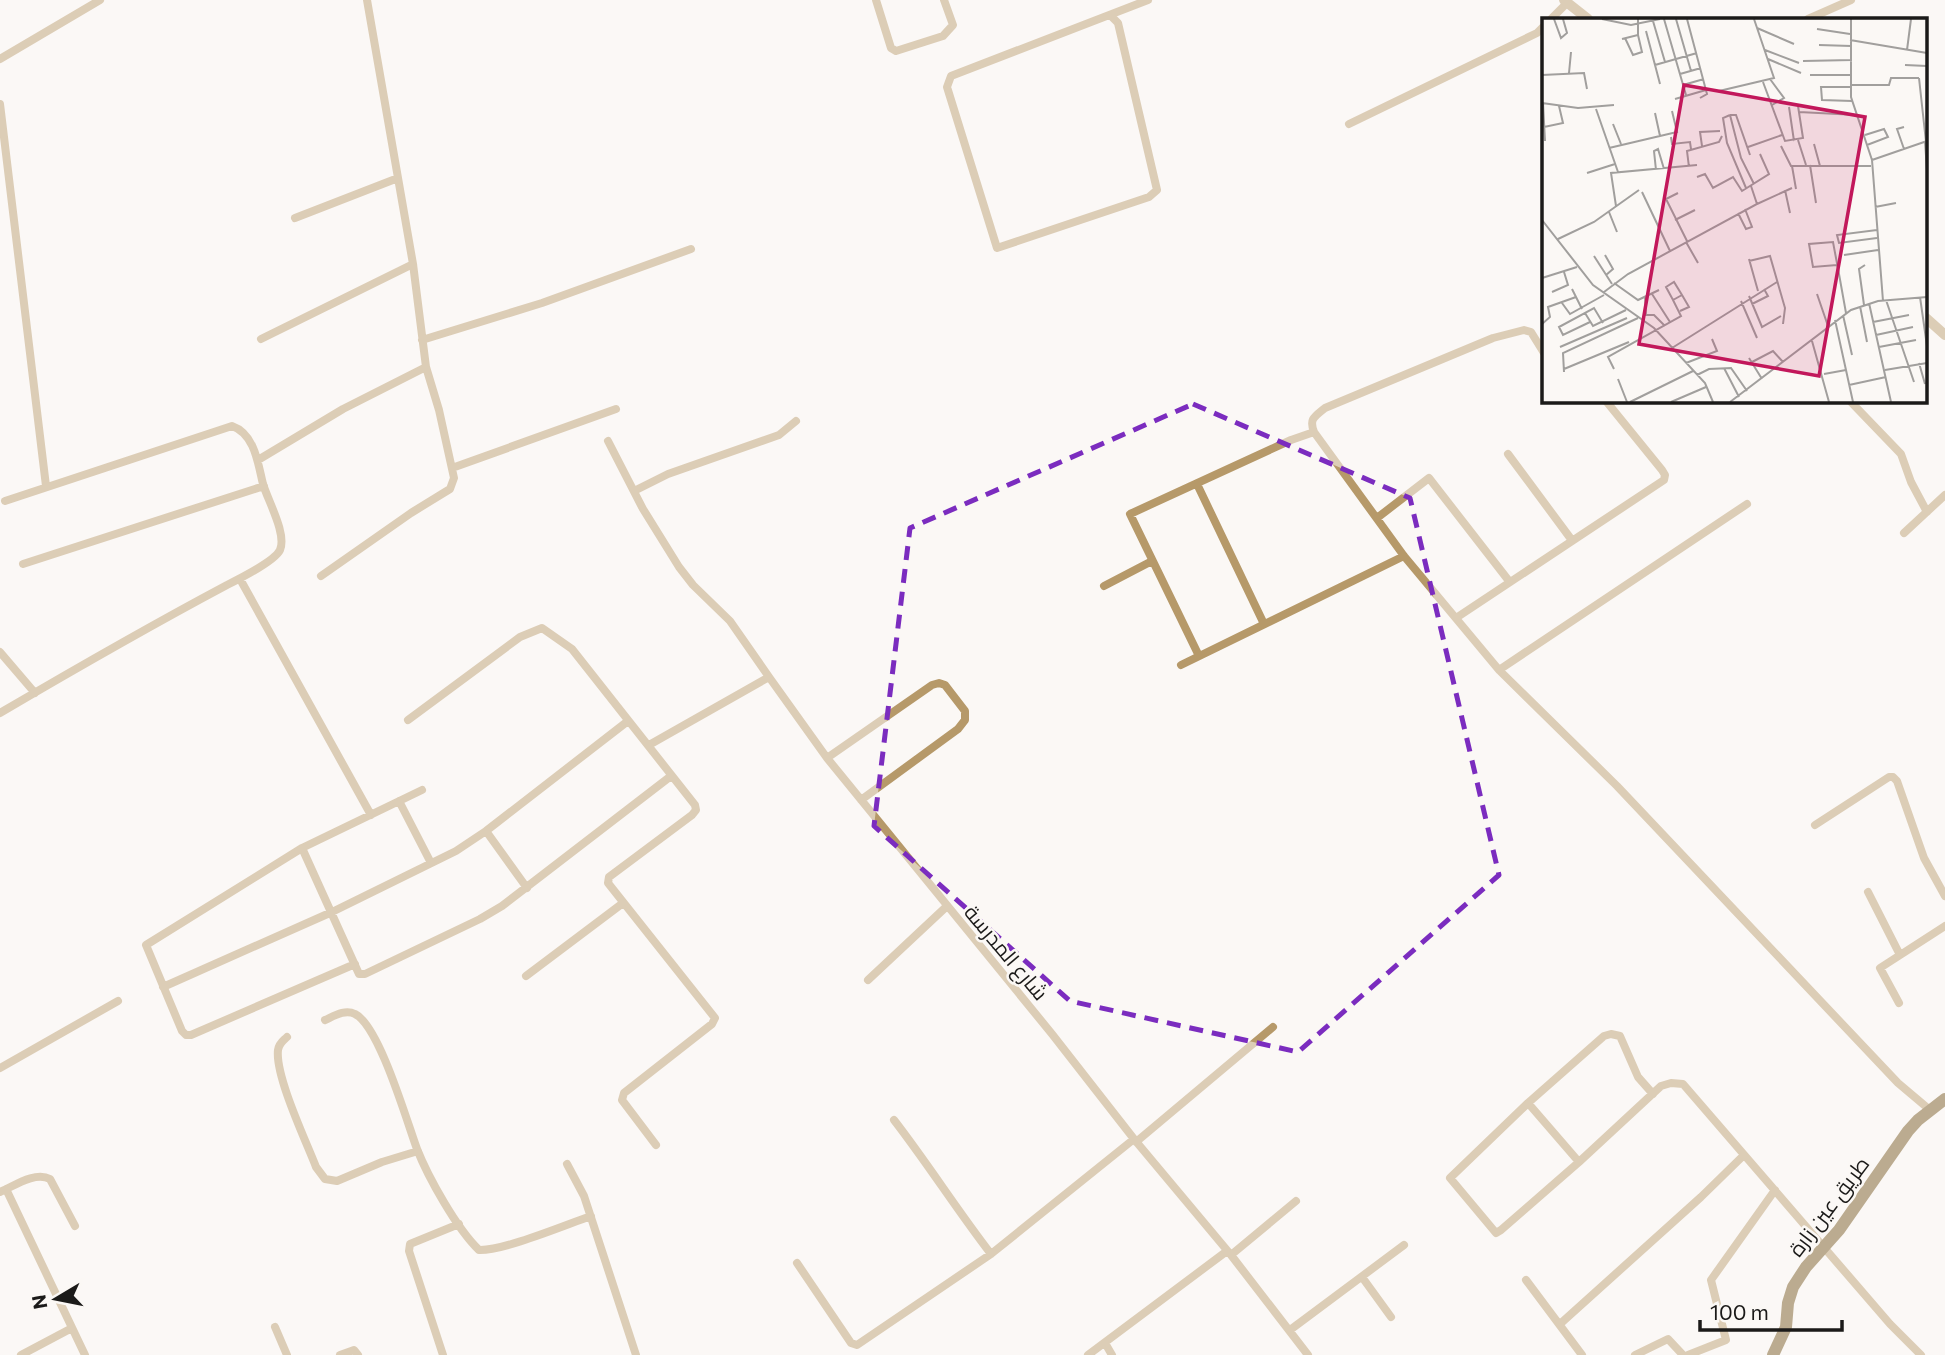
<svg xmlns="http://www.w3.org/2000/svg" width="1945" height="1355" font-family="Commissioner,Cairo,sans-serif">
	<style>
		.lines { fill: none; stroke-linecap: round; stroke-linejoin: round }
		.minor { stroke: #b69969; stroke-width: 8 }
		.tertiary { stroke: #b69969; stroke-width: 10 }
		.primary { stroke: #6d4f14; stroke-width: 12 }
		.marked { fill: none; stroke: #7b2cbf; stroke-width: 5; stroke-dasharray: 14 9; stroke-linejoin: round }
		.labels { text-anchor: middle; dominant-baseline: central; stroke-width: 5; stroke-linejoin: round; paint-order: stroke }
		.street-label { font-size: 21px; fill: #1b1a19; stroke: #fbf8f5 }
		.inset-road { fill: none; stroke: #a19f9d; stroke-width: 2 }
		.view { fill: #c2185b; fill-opacity: 0.15; stroke: #c2185b; stroke-width: 3.5 }
		.inset-edge { fill: none; stroke: #1b1a19; stroke-width: 3.5 }
	</style>
	<rect width="100%" height="100%" fill="#fbf8f5"/>
	<g class="lines">
		<path class="minor" d="M876,0L891,48L896,51L943,36L953,25L944,0
			M1110,15L1118,23L1157,190L1149,197L997,248L947,87L951,76L1148,0
			M1551,19L1567,3
			M1808,19L1851,0
			M0,59L100,0
			M0,104L46,486
			M1349,124L1537,33L1544,26
			M295,218L398,178
			M261,339L413,264
			M422,340L542,303L691,249
			M1544,353L1531,332L1524,330L1493,338L1325,408C1314,417 1309,419 1314,432L1404,556L1499,670L1617,786L1898,1083L1930,1110
			M1850,401L1901,454L1911,482L1927,512
			M608,441L643,509L679,567L693,585L730,621L769,677
			M1508,454L1571,539
			M258,460L343,409L426,367
			M452,468L616,409
			M1197,484L1264,624
			M634,491L668,474L779,435L796,421
			M1377,518L1429,478L1509,581
			M1904,533L1945,495
			M23,564L264,486
			M321,576L411,513L450,489L454,478L439,410L426,367L413,264L367,0
			M240,579L371,815
			M1104,586L1152,561
			M1456,618L1664,480L1665,475L1662,470L1606,401
			M0,652L35,693
			M1199,656L1130,514L1291,440L1314,432
			M1181,665L1404,556
			M1499,670L1747,504
			M0,713C75,669 150,626 227,585C239,579 275,561 280,550C287,534 268,501 263,484C258,464 255,434 232,426L5,501
			M408,720L520,637L542,628L572,649L695,805L696,810L692,815L609,877L608,883L715,1018L712,1024L624,1093L622,1100L656,1145
			M649,745L769,677L827,758L1052,1034L1134,1139L1231,1255L1308,1355
			M827,758L932,685L939,683L945,685L965,711V720L958,729L861,800
			M399,801L431,863
			M1815,825L1889,777H1893L1897,781L1924,858L1945,896
			M486,831L527,888
			M302,848L359,974H365L480,919L502,906L671,776
			M1868,892L1900,955
			M355,964L191,1035H186L182,1031L146,945L302,848L422,790
			M526,976L623,903
			M868,980L946,907
			M163,987L332,912L456,851L486,831L628,721
			M1899,1003L1880,968L1945,926
			M325,1020C334,1016 345,1009 355,1014C379,1025 407,1122 417,1149C428,1177 457,1229 479,1250C503,1251 565,1225 591,1216
			M287,1037C283,1041 279,1043 278,1050C275,1076 306,1141 316,1167L325,1179L337,1181L382,1162L418,1151
			M0,1068L118,1001
			M1528,1103L1579,1162L1501,1230L1496,1233L1450,1178L1528,1103L1604,1036L1611,1034L1620,1036L1638,1077L1653,1094
			M894,1120C928,1164 957,1210 991,1254
			M1136,1142L1273,1027
			M1579,1162L1661,1086L1671,1083L1683,1084L1890,1324L1921,1355
			M567,1164L584,1196L636,1355
			M6,1189L85,1355
			M0,1192C14,1186 35,1171 50,1179L75,1226
			M1231,1255L1296,1201
			M797,1263L851,1343L857,1345L991,1254L1134,1139
			M1362,1277L1391,1317
			M1526,1280L1582,1355
			M1560,1324L1701,1197L1744,1155
			M275,1327L287,1355
			M1290,1330L1404,1245
			M1105,1343L1112,1355
			M21,1355L72,1328
			M340,1355L354,1350L358,1355
			M443,1355L409,1251L410,1244L459,1224
			M1088,1355L1227,1251
			M1635,1355L1668,1339L1683,1355
			M1688,1355L1726,1340L1711,1280L1775,1190"/>
		<path class="tertiary" d="M1564,0L1588,19
			M1926,318L1945,335"/>
		<path class="primary" d="M1773,1355L1786,1327L1788,1303L1793,1287L1806,1267L1839,1230L1908,1131L1918,1120L1945,1099"/>
	</g>
	<path d="M0 0H1945V1355H0ZM1193,404L1410,498L1499,875L1298,1052L1070,1001L874,826L910,528Z" fill="#fbf8f5" fill-opacity=".55" fill-rule="evenodd"/>
	<path class="marked" d="M1193,404L1410,498L1499,875L1298,1052L1070,1001L874,826L910,528Z"/>
	<g class="labels">
		<g class="street-label">
			<text transform="translate(1007 952) rotate(50)">شارع المدرسة</text>
			<text transform="translate(1828 1206) rotate(-53)">طريق عين زارة</text>
		</g>
	</g>
	<g transform="translate(1542 18)">
		<rect width="385" height="385" fill="#fbf8f5"/>
		<path class="inset-road" d="M12,1L19,20L25,15L21,1M60,1L89,7L118,1M122,1L144,77M134,1L149,53M145,1L165,76L158,80M309,1V79L330,142M111,3L123,44M215,10L252,26M275,11L308,16M104,13L113,47M83,20L91,37L100,34L96,17M80,21L96,17V1M308,22L385,35M277,27L309,28M223,32L257,45M365,32L369,1M226,41L259,55M261,43L310,42M363,47L385,48M27,55L29,34M138,56L159,50M0,57L42,55L45,71M268,57H309M377,60L384,124M228,61L242,80L230,87M221,64L243,123L261,120L256,88M118,66L113,47L155,35M141,67L162,61M309,67H347L349,60H377M309,69H279L280,82L310,83M177,73L232,60L212,1M133,81L164,72M0,85L36,90L72,87M1,85L3,123M247,89L252,123M54,91L76,154M257,94L315,97M113,95L118,118M188,97L181,100L185,125L204,170M188,97L199,140L212,166M188,97H194L208,137M71,106L79,126M2,109L21,105L17,88M323,117L342,111L346,119L325,127M129,119L130,126L148,124L149,131M256,122L264,147M383,124L385,152M272,126L278,148M160,128L158,114L178,113M239,128L249,148H329M206,129L240,117M67,130L135,114L130,93M362,131L355,111L362,109M268,147L274,185M250,148L254,171M147,149L145,133L177,124L180,118M114,152L112,133L116,131L122,151M45,155L73,146M155,159L163,156L171,170L191,159L200,173L227,156L218,136M243,172L248,195M100,174L128,233M136,175L124,181L145,223M215,186L250,170M74,188L69,155L155,147M333,189L354,185M67,194L75,214M196,195L204,211L210,209L203,191M0,202L51,267L112,310L163,365L171,384M133,202L153,192M335,212L295,217L297,225L335,220M16,221L52,204L97,172M144,224L156,245M63,237L71,251L64,257M302,237L336,232M52,238L70,266M207,241L216,273M207,243L228,238L243,290L241,306M295,247L271,249L267,226L291,224L297,256L304,295M0,260L35,249M72,265L96,282L117,272M30,271L40,291M10,274L26,267L22,254M62,274L86,256L215,186L209,168M110,276L128,304M275,276L286,308M207,278L220,309L239,298M103,279L104,297H112L123,308M378,279L385,328M344,282L372,364M199,283L215,320M341,283L330,142L385,123M20,285L28,296L62,277M327,285L349,384M210,286L226,278L222,271M322,287L317,251L323,247M318,288L325,324M138,293L147,289L140,277L132,264L124,269L131,282L140,277M43,295L51,308L84,292M301,297L310,337M293,302L311,384M48,304L21,317L17,309L52,290L61,305M331,304L367,297M0,306L8,299L6,289L34,279M334,317L371,309M270,323L287,384M18,329L85,300M337,329L374,322M130,330L235,264M207,340L220,361M210,344L231,333L241,344M144,345L175,333L170,321M377,345L383,366M182,350L197,379M22,351L87,324M72,351L66,339L139,298L131,282M343,352L385,345M22,354L21,335L96,300M282,356L304,352M155,357L167,351L189,350L205,373M76,361L85,384M307,367L344,359M88,384L151,353M129,384L164,369M188,384L309,292L336,283L385,279"/>
		<path class="view" d="M142,67L323,99L277,358L97,326Z"/>
		<rect width="385" height="385" class="inset-edge"/>
	</g>
	<g transform="translate(56 1299) rotate(260)" stroke="#fbf8f5" stroke-width="5" paint-order="stroke">
	<path d="M0-5L12 26L0 18L-12 26Z" fill="#1b1a19"/>
	<text y="-10" font-size="19" font-weight="bold" text-anchor="middle" fill="#1b1a19">N</text>
	</g>
	<path d="M1700 1320v10h142v-10" fill="none" stroke="#1b1a19" stroke-width="3.5"/>
	<text x="1710" y="1320" font-size="21" fill="#1b1a19" stroke="#fbf8f5" stroke-width="5" paint-order="stroke">100 m</text>
</svg>
